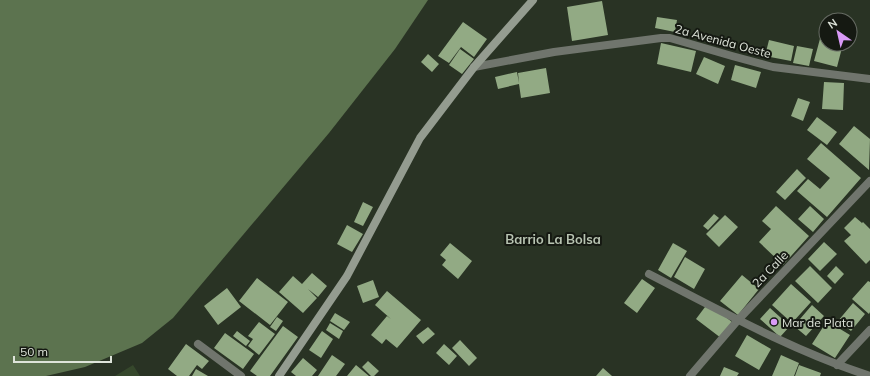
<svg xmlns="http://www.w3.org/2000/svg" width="870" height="376" font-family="Mulish,sans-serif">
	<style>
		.green { fill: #36482c }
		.water { fill: #5c734f }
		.building { fill: #92aa84 }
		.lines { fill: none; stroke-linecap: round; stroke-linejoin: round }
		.street { stroke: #70756d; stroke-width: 8 }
		.secondary { stroke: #949c90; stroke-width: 8 }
		.poi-dot { fill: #d99af7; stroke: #151912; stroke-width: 1.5 }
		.labels { text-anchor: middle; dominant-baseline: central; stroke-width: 4; stroke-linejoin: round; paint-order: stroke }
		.street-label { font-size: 12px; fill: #dee4da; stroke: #151912 }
		.poi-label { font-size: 12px; fill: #dee4da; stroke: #151912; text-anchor: start }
		.neighbourhood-label { font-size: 13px; font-weight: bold; fill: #b8c4b2; stroke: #151912 }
	</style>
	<rect width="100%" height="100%" fill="#293324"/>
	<path class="green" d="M133,365L140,376H115Z"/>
	<path class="water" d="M0,0H428L395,49L329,133L173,318L142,343L85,367L46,376H0Z"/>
	<path class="building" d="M602,1L608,35L572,41L567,7Z
		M657,17L677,20L675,32L655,28Z
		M463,22L487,39L474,57L461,47L449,63L438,56Z
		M821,35L826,37V44H843L837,67L814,61Z
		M769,40L794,46L791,61L765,56Z
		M661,43L696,51L691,72L657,64Z
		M797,46L813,49L809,66L793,63Z
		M460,49L474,59L462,74L449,65Z
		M428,54L439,64L432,72L421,62Z
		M704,57L725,66L718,84L696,74Z
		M735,65L761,72L756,88L731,80Z
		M546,68L550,93L521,98L519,84L498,89L495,77L517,72L519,83L518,73Z
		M824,82L844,83L843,110L822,109Z
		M798,98L810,102L803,121L791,116Z
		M817,117L837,132L827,145L807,130Z
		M854,126L870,139L869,170L839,144Z
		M821,143L861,178L827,217L797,191L808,179L820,189L830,178L807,159Z
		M797,169L806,178L785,200L776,192Z
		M363,202L373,207L363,226L354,222Z
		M776,206L809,236L783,265L759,242L771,229L762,221Z
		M810,206L824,219L813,232L798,219Z
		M714,214L719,218L708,230L703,226Z
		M725,215L738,227L719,247L706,234Z
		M855,217L862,223L856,229L863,222L870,229V260L866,264L844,241L851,235L844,228Z
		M347,225L363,234L352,252L337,244Z
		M824,242L837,254L820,271L808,259Z
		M450,243L472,261L458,279L442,265L446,260L440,255Z
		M673,243L687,251L671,278L658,270Z
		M685,257L705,269L694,289L674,277Z
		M810,266L832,288L818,303L795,281Z
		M836,266L844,274L835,284L827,276Z
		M312,273L327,286L318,297L308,289L317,298L303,313L279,292L293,276L302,284Z
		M742,275L759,289L738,315L720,301Z
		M257,278L288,302L270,325L239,301Z
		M642,279L655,288L637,313L624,303Z
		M373,280L379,297L363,303L357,286Z
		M868,281L870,282V312L869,314L852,299Z
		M791,284L811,302L792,323L772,305Z
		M227,288L241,307L218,325L204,306Z
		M387,291L421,320L397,348L386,339L382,344L371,335L387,316L391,319L375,305Z
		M708,303L732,322L721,338L696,319Z
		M853,303L865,314L851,331L838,321Z
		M812,305L824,316L806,336L794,326Z
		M770,308L790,326L780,337L760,319Z
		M335,313L350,322L344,330L330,321Z
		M277,317L283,321L276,331L270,327Z
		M827,321L850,335L835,358L812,344Z
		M259,322L275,334L259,355L248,346L253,339L248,336Z
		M330,323L343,331L339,339L326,330Z
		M283,326L298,337L270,376H257L250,371Z
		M428,327L435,334L423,344L416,336Z
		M237,331L250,341L246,346L233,336Z
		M322,331L333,339L321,358L309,350Z
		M225,333L254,354L243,369L214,348Z
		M747,335L771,349L759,370L735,356Z
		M460,340L477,358L469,366L452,348Z
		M186,344L209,361L202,369L197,365L189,376H177L168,369Z
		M444,344L457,356L449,365L436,353Z
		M332,355L345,364L336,376H318Z
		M781,355L799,363L794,376H772Z
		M303,358L317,370L312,376H296L291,372Z
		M368,361L379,371L374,376H371L362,367Z
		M356,365L369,376H347Z
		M799,365L821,373L820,376H795Z
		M724,367L739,373L737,376H720Z
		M603,368L612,376H596Z
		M196,369L208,376H192Z"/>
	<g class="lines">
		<path class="street" d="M474,67L554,52L661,38H670L732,56L773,67L870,79
			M649,274C721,311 793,351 870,376
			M198,344L241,376
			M837,365L870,330
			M690,376L738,320L870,181"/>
		<path class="secondary" d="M279,376L347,276L420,138L474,67L533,0"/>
	</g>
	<circle class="poi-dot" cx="774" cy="322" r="4"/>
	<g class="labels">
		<g class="street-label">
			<text transform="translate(723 41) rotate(15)">2a Avenida Oeste</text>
			<text transform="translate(770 269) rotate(-46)">2a Calle</text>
		</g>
		<g class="poi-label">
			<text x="782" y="322">Mar de Plata</text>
		</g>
		<g class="neighbourhood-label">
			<text x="553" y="239">Barrio La Bolsa</text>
		</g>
	</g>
	<g transform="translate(838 32) rotate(326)"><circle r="19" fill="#151912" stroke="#656a62"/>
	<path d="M0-3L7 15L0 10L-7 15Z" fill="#d99af7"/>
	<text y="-6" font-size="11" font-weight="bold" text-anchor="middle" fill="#dee4da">N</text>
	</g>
	<path d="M14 356v6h97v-6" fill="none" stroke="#dee4da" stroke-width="2"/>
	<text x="20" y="356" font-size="12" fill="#dee4da" stroke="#151912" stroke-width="3" paint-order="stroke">50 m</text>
</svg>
